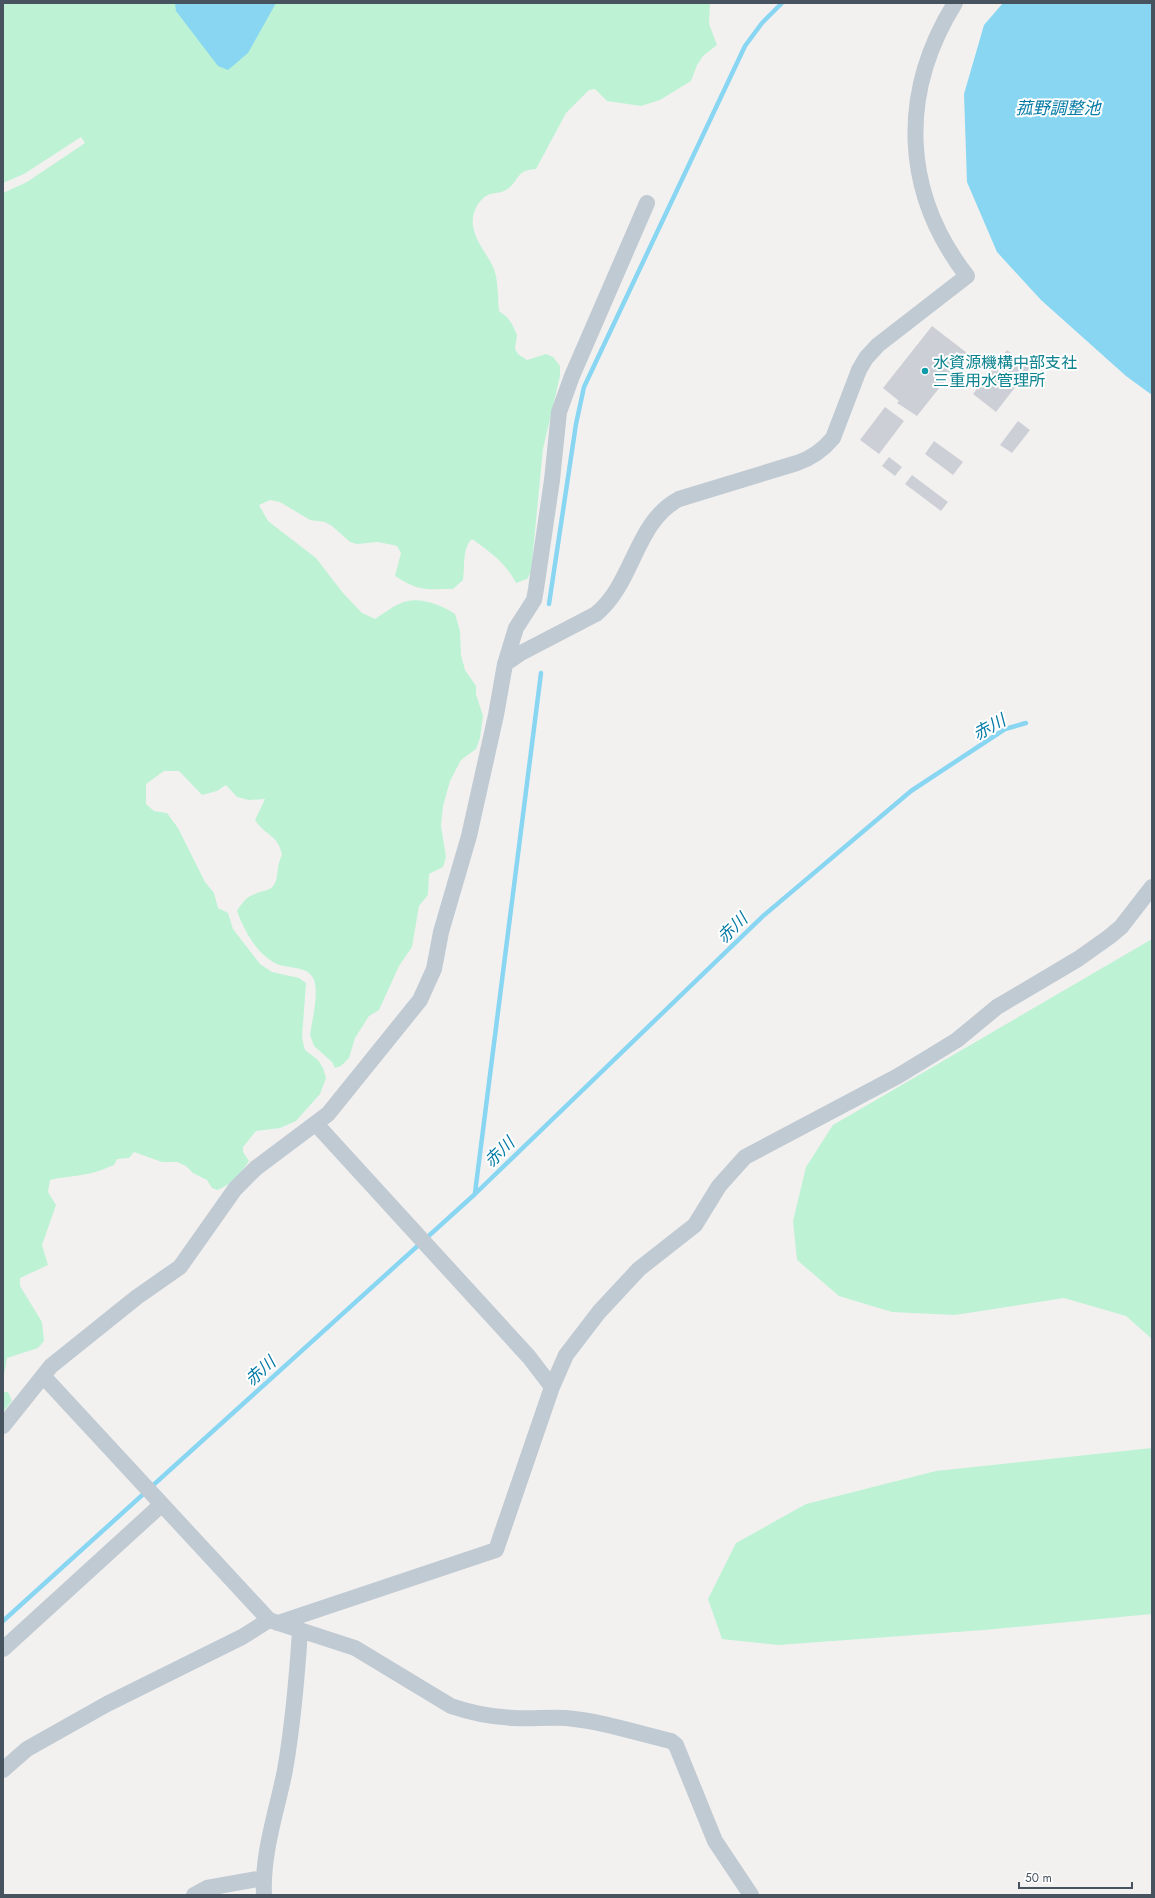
<svg xmlns="http://www.w3.org/2000/svg" width="1155" height="1898" font-family="Jost,'Noto Sans JP',sans-serif">
	<style>
		.green { fill: #bdf2d5 }
		.water { fill: #88d6f2 }
		.lines { fill: none; stroke-linecap: round; stroke-linejoin: round }
		.stream { stroke: #88d6f2; stroke-width: 4.5 }
		.building { fill: #cccfd6 }
		.minor { stroke: #c0cad3; stroke-width: 16 }
		.culture-dot { fill: #0f9aa8; stroke: #fff; stroke-width: 1.5 }
		.labels { text-anchor: middle; dominant-baseline: central; stroke-width: 4; stroke-linejoin: round; paint-order: stroke }
		.culture-label { font-size: 16px; fill: #0d838f; stroke: #fff; text-anchor: start }
		.water-label { font-size: 17px; font-style: italic; fill: #047ba6; stroke: #fff }
	</style>
	<rect width="100%" height="100%" fill="#f3f1f0"/>
	<path class="green" d="M3,3H710L709,24L717,45L703,56L697,65L691,81L660,100L641,106L607,101L595,89L589,90L566,113L536,169C515,170 520,181 506,190C500,194 492,192 486,196C481,199 477,205 475,210C466,233 486,250 494,269C498,279 498,299 499,311L507,317L512,324L517,335L515,349L518,354L527,360L546,354L553,357L560,366V376L543,449L531,572L527,579L516,583C506,563 490,552 472,539C462,548 465,568 463,580L453,589C425,589 420,592 395,576L401,553L397,546L378,542L357,544L350,542L332,526L325,522L310,520L280,502L270,500L259,505L268,521L316,558L343,593L362,613L375,619C383,614 390,608 399,604C416,595 440,604 455,614L460,631L461,655L465,670L476,686V694L483,716L480,738L476,749L461,760L450,781L443,806L441,826L446,857L443,867L429,874L428,895L419,906L412,947L399,966L379,1010L369,1016L355,1038L349,1058L341,1066L335,1068L332,1062L314,1046L310,1035C312,1021 319,993 314,980C308,964 285,970 273,962C255,951 244,930 237,911C242,903 246,897 255,894C262,890 269,892 274,885C279,877 276,866 282,855C278,834 265,836 255,820L265,799L249,800L237,797L226,785L217,791L202,795L179,771H164L146,784V804L154,811L167,813L178,828L205,882L214,893L218,908L228,913L233,929L260,964L272,972L299,978L306,983L302,1038L305,1050L318,1060L323,1068L326,1078L320,1094L296,1121L280,1128L256,1131L243,1147V1152L249,1161C242,1172 230,1186 217,1190L212,1188L207,1180L193,1173L186,1166L177,1162H162L134,1152L129,1158L117,1159L114,1165C104,1169 92,1174 81,1175C70,1177 61,1177 50,1180L48,1192L56,1205L42,1245L48,1265L20,1278V1286L42,1322L44,1341L38,1348L7,1358L3,1381V193L27,182L85,143L81,137L24,174L3,183Z
		M1152,939V1339L1126,1316L1064,1298L955,1315L892,1312L839,1296L797,1260L793,1221L806,1167L833,1125Z
		M3,1392H8L12,1401L3,1412Z
		M1152,1448V1614L984,1630L778,1645L722,1639L708,1599L736,1543L806,1504L936,1471Z"/>
	<path class="water" d="M175,3H276L248,53L228,70L218,66L176,11Z
		M1003,3H1152V395L1126,376L1041,300L997,252L967,182L964,94L984,25Z"/>
	<g class="lines">
		<path class="stream" d="M549,604L576,424L584,387L745,46L762,23L782,3
			M475,1193L541,673
			M3,1621L475,1194L763,916L911,791L1005,729L1026,723"/>
	</g>
	<path class="building" d="M932,326L967,353L917,416L897,403L899,401L883,388Z
		M1007,350L1030,368L996,412L973,394Z
		M885,407L904,421L879,454L860,440Z
		M1018,421L1030,430L1012,453L1000,445Z
		M934,441L963,462L953,475L925,454Z
		M889,457L902,467L895,476L882,466Z
		M912,475L948,502L941,511L905,484Z"/>
	<g class="lines">
		<path class="minor" d="M505,664L521,653L596,614C634,583 635,522 679,499L797,463C812,458 823,450 833,438L859,370L866,358L878,345L967,276C902,192 899,93 955,3
			M316,1124L529,1357L552,1387
			M44,1377L269,1620L355,1648L451,1706C471,1713 493,1717 514,1718C531,1719 549,1717 566,1718C601,1721 637,1733 671,1741L676,1745L715,1841L751,1895
			M3,1426L51,1366L137,1297L180,1267L235,1189L256,1168L328,1114L420,1000L434,969L441,932L469,836L496,715L505,664L516,628L534,600L536,589L552,480L559,412L572,376L647,203
			M278,1623L496,1550L552,1387L566,1355L599,1312L639,1269L695,1225L719,1186L745,1157L898,1076L957,1040L997,1007L1078,959L1109,937L1121,927L1152,887
			M3,1649L161,1505
			M3,1770L27,1749L107,1704L242,1637L269,1620
			M194,1895L207,1888L263,1878
			M264,1895C262,1852 277,1811 285,1770C293,1724 297,1677 300,1631"/>
	</g>
	<circle class="culture-dot" cx="925" cy="371" r="4"/>
	<g class="labels">
		<g class="culture-label">
			<text x="933" y="362">水資源機構中部支社<tspan x="933" dy="18">三重用水管理所</tspan></text>
		</g>
		<g class="water-label">
			<text x="1058" y="108">菰野調整池</text>
			<text transform="translate(989 727) rotate(-29)">赤川</text>
			<text transform="translate(732 928) rotate(-44)">赤川</text>
			<text transform="translate(499 1152) rotate(-44)">赤川</text>
			<text transform="translate(260 1371) rotate(-42)">赤川</text>
		</g>
	</g>
	<rect width="1155" height="1898" fill="none" stroke="#47535f" stroke-width="8"/>
	<path d="M1019 1882v6h113v-6" fill="none" stroke="#47535f" stroke-width="2"/>
	<text x="1025" y="1882" font-size="12" fill="#47535f" stroke="#ffffff" stroke-width="3" paint-order="stroke">50 m</text>
</svg>
